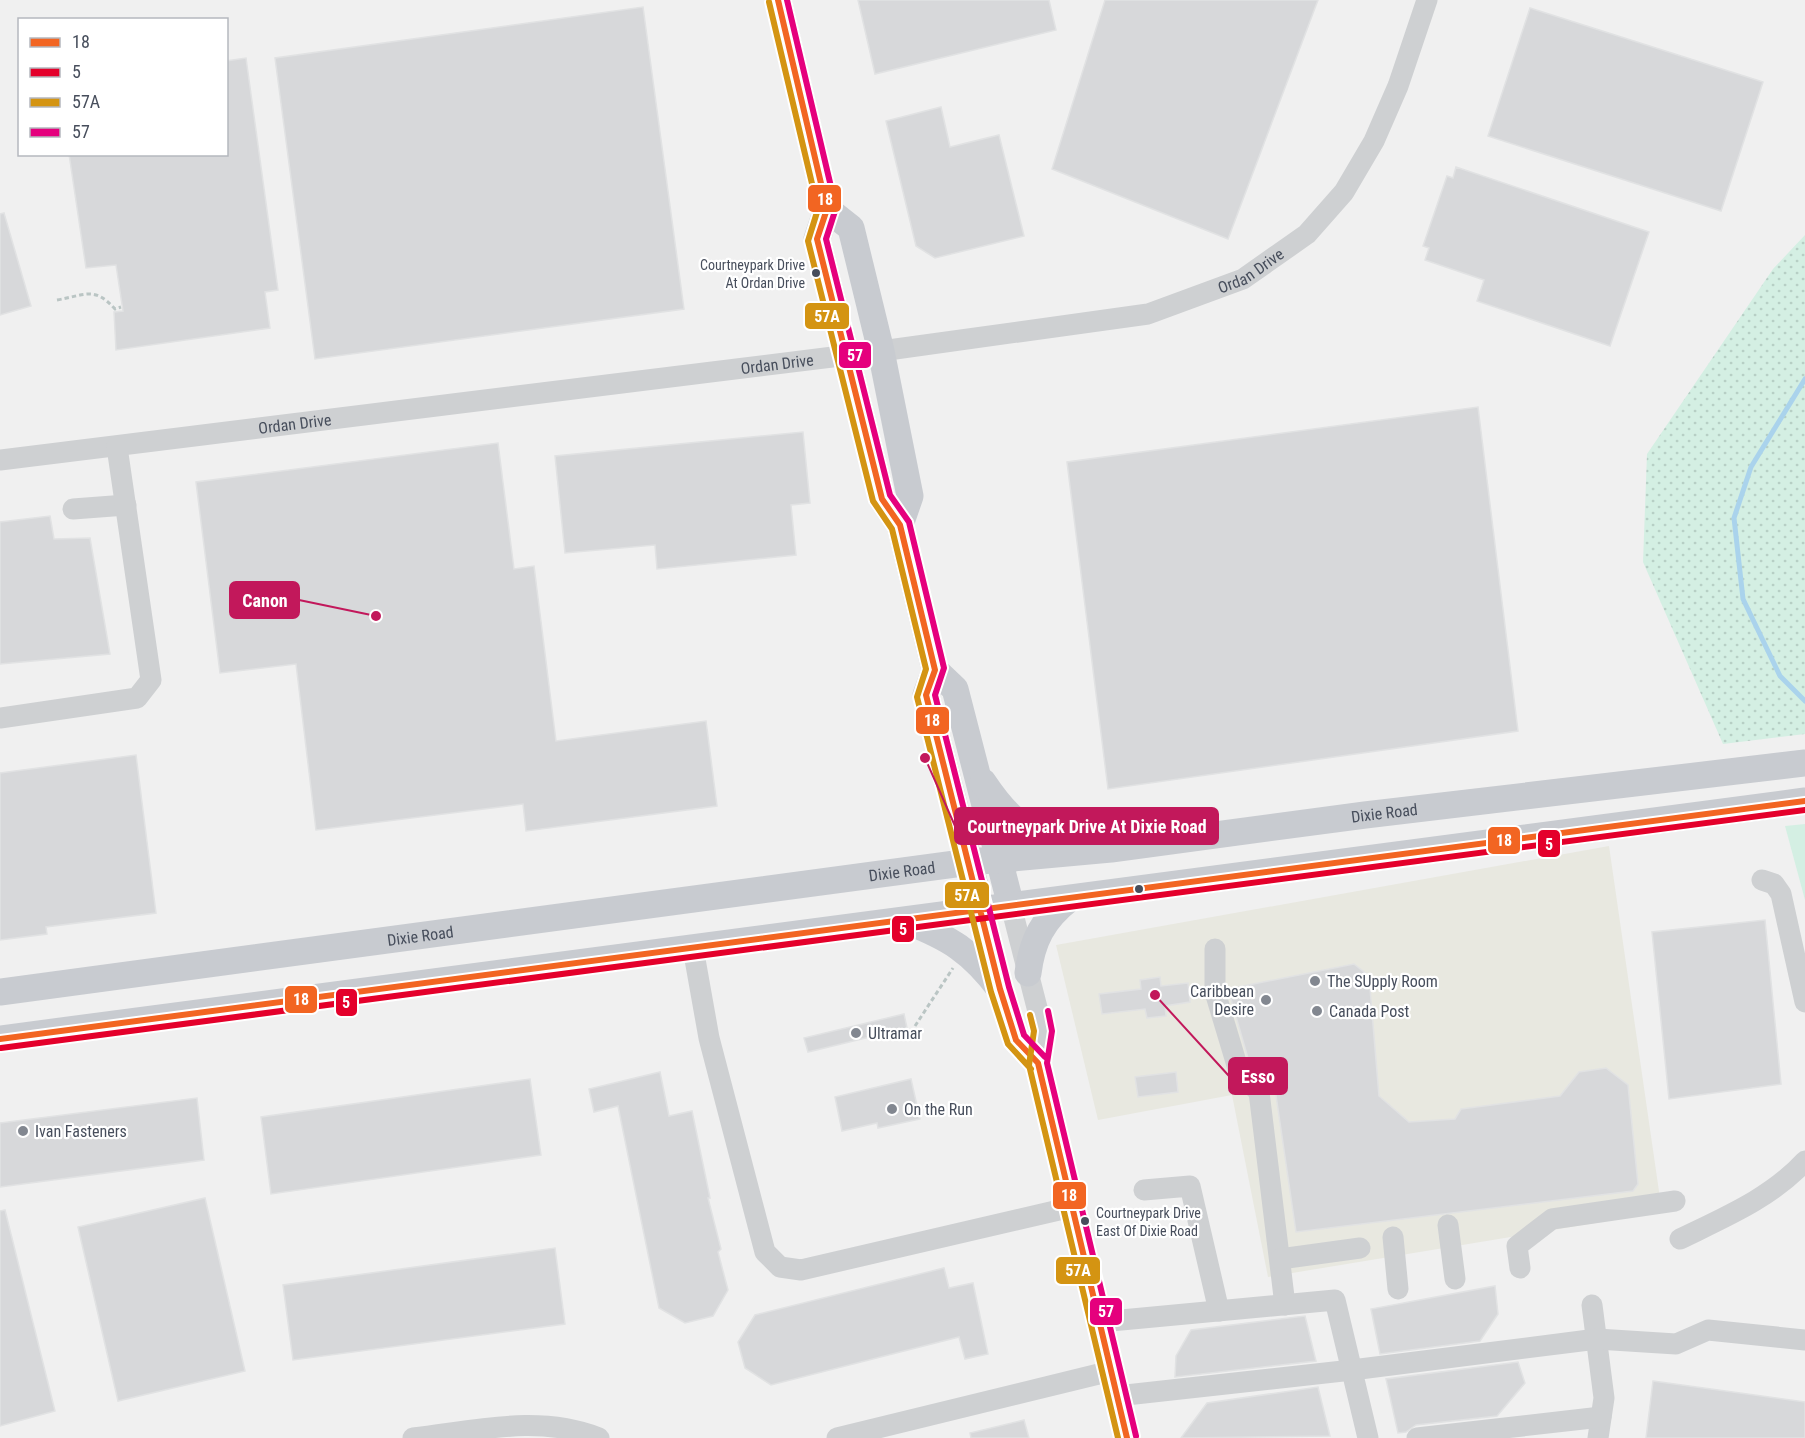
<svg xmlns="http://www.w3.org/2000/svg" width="1805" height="1438" font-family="'Roboto Condensed',sans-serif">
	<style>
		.commercial { fill: #e8e8e0 }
		.grass { fill: url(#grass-dots) }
		.park { fill: #d4efe3 }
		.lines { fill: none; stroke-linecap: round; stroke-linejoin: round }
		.stream { stroke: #aad3ec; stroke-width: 5 }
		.building { fill: #d7d8da; stroke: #e1e2e3; stroke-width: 1.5 }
		.path { stroke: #bac5c4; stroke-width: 3; stroke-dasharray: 4.5 3; stroke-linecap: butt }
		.minor { stroke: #ced0d2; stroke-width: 21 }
		.major { stroke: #c8cbd0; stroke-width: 27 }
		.bus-1-casing { stroke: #fff; stroke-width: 10 }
		.bus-2-casing { stroke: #fff; stroke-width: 10 }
		.bus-3-casing { stroke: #fff; stroke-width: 10 }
		.bus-4-casing { stroke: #fff; stroke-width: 10 }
		.bus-1 { stroke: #f26522; stroke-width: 6 }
		.bus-2 { stroke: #e4002b; stroke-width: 6 }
		.bus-3 { stroke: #d49412; stroke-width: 6 }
		.bus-4 { stroke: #e5007d; stroke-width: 6 }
		.bus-dot { fill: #474e5c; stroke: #fff; stroke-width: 2 }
		.poi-dot { fill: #828790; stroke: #fff; stroke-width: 2 }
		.labels { text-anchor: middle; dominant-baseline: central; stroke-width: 4.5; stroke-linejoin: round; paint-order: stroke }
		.bus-label { font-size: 14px; fill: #474e5c; stroke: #fff; text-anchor: end }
		.street-label { font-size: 16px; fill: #474e5c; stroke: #fff }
		.poi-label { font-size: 16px; fill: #474e5c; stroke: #fff; text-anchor: start }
		.leader { fill: none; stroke: #c2185b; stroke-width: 2 }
		.callout-dot { fill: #c2185b; stroke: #fff; stroke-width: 2 }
		.callout { fill: #c2185b; stroke: #c2185b; stroke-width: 2 }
		.callout-label { font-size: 18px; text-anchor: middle; font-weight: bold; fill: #fff }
		.line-badge { stroke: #fff; stroke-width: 2 }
		.badge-label { font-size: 16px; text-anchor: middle; font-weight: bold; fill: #fff }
	</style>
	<defs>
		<pattern id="grass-dots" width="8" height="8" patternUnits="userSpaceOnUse" patternTransform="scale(1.5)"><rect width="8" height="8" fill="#d4efe3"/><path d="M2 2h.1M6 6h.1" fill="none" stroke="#b7cfc5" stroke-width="1.8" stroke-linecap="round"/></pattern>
	</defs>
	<rect width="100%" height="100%" fill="#f0f0f0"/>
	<path class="commercial" d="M1609,846L1662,1212L1268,1277L1232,1095L1098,1120L1056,945Z"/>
	<path class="grass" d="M1805,235V734L1723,744L1643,562L1647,454L1773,269Z"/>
	<path class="park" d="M1805,824V900L1785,826Z"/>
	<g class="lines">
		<path class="stream" d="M1805,379L1751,467L1734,518L1743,599L1780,676L1805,701"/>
	</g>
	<path class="building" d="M858,0H1049L1056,30L875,74Z
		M1105,0H1318L1228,239L1052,169Z
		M643,7L684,309L315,359L275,58Z
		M1530,8L1763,82L1721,211L1488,136Z
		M246,58L278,290L265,292L270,328L116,350L114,312L123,311L116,265L86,268L69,154H226V61Z
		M941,107L950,147L999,135L1024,236L935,258L916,246L886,121Z
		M1456,167L1649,232L1610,346L1477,301L1484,280L1425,260L1429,248L1423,246L1447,176L1453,178Z
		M4,213L31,306L0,315V214Z
		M1478,407L1518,731L1108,789L1067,462Z
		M803,432L810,503L791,505L796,555L657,569L655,545L565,553L555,456Z
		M498,443L514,569L534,566L556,741L706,721L717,806L526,831L523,804L316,830L296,664L220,673L196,482Z
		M50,516L54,539L90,538L110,654L0,664V522Z
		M136,755L156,913L46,927L47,934L0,940V773Z
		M1765,920L1781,1084L1669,1099L1652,932Z
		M1354,964L1369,976L1379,1096L1409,1122L1455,1119L1461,1109L1560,1096L1579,1072L1606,1068L1628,1085L1638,1184L1633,1191L1296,1232L1272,1068L1255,1070L1250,1065L1228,989Z
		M1160,977L1161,986L1188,983L1190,1002L1165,1006L1166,1016L1147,1018L1145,1009L1102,1014L1099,994L1141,989L1140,980Z
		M904,1014L907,1028L808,1052L804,1038Z
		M660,1072L669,1116L692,1111L710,1198H708L721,1249L718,1252L728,1290L713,1316L685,1323L659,1308L618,1106L594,1112L589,1089Z
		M1176,1072L1178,1092L1138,1097L1135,1077Z
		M530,1079L541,1155L271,1194L261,1117Z
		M911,1079L920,1119L878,1128L877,1123L842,1131L835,1097Z
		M197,1098L204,1160L0,1187V1123Z
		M205,1198L245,1371L118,1401L78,1227Z
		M5,1210L55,1411L0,1426V1211Z
		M555,1248L565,1324L293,1360L283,1285Z
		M944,1268L949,1288L973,1283L988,1354L965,1359L959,1337L771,1385L745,1368L738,1342L755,1315Z
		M1495,1286L1498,1314L1480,1341L1380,1354L1371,1309Z
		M1305,1316L1316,1361L1175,1377L1176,1356L1191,1330Z
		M1518,1362L1525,1383L1497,1416L1416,1425L1406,1432L1398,1433L1386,1379Z
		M1653,1381L1805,1402V1438H1646Z
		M1318,1387L1330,1436L1181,1438L1207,1403Z
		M1024,1420L1029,1438H971L970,1433Z"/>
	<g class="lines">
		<path class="path" d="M57,300C86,295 94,286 115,309L121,307
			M915,1026L953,968"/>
		<g class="minor">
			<path id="s1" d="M0,460L881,351L1148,314L1243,279L1307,234L1344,192L1374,141L1398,86L1427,0"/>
			<path d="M73,509L126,505"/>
			<path d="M0,718L137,698L151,680L117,447"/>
			<path d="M1762,880L1774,884L1781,894L1805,1002"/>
			<path d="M1011,906L1043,1031L1038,1063L1127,1438"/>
			<path d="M981,909L1000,989L1016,1040L1038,1063"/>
			<path d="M693,948L709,1038L765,1252L780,1267L801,1270L1072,1207"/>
			<path d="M1215,949V992L1239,1072L1259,1092L1285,1305"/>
			<path d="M1144,1190L1190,1186L1219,1311"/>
			<path d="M1448,1225L1455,1279"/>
			<path d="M1393,1237L1398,1289"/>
			<path d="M1680,1239C1725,1217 1771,1198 1805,1161"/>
			<path d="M1280,1259L1360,1248"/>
			<path d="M1520,1268L1517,1246L1552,1219L1675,1201"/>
			<path d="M1592,1305L1604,1398L1598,1438"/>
			<path d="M1100,1322L1335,1300L1368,1438"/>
			<path d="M1117,1396L1352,1370L1597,1339L1676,1344L1708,1330L1805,1340"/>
			<path d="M413,1438C475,1431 539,1414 599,1438"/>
			<path d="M837,1438L1111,1371"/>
			<path d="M1417,1438L1601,1417"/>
		</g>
		<g class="major">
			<path d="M778,0L827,209L817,239L882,499L900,525L935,670L926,695L981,909"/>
			<path d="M827,209L851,228L881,351L910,496L900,525"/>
			<path d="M935,670L955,689L1011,906"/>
			<path d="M983,782C1016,831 1027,831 1083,843"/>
			<path d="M906,921C950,938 971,951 1000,989"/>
			<path d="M1028,973C1032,941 1043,919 1069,899"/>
			<path id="s2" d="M0,992L970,862L1111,849L1365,815L1805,763"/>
			<path d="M0,1039L1805,801"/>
		</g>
		<g class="bus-1-casing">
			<path id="bus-1" d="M778,0L827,209L817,239L882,499L900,525L935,670L926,695L1000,989L1016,1040L1038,1063L1127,1438
				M0,1039L1805,801"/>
		</g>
		<g class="bus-2-casing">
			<path id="bus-2" d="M1,1048L1805,810"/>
		</g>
		<g class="bus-3-casing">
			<path id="bus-3" d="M769,2L818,209L808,241L873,501L892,529L926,669L917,697L991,992L1008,1044L1031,1069
				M1030,1015L1034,1031L1029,1065L1118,1438"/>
		</g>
		<g class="bus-4-casing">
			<path id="bus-4" d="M787,0L836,208L826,239L890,495L909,522L944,668L935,695L1009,987L1024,1035L1045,1057
				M1048,1011L1052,1031L1047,1063L1136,1436"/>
		</g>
		<use href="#bus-1" class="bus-1"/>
		<use href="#bus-2" class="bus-2"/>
		<use href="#bus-3" class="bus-3"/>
		<use href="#bus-4" class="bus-4"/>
	</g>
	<g class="bus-dot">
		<circle cx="816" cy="273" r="5"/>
		<circle cx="1139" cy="889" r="5"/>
		<circle cx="1085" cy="1221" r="5"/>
	</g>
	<g class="poi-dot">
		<circle cx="1315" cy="981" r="6"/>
		<circle cx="1266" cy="1000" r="6"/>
		<circle cx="1317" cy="1011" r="6"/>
		<circle cx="856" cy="1033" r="6"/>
		<circle cx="892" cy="1109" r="6"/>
		<circle cx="23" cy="1131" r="6"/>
	</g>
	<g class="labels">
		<g class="bus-label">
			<text x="805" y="265">Courtneypark Drive<tspan x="805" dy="18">At Ordan Drive</tspan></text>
			<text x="1096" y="1213" text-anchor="start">Courtneypark Drive<tspan x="1096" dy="18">East Of Dixie Road</tspan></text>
		</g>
		<g class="street-label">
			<text stroke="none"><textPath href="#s1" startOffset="1269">Ordan Drive</textPath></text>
			<text stroke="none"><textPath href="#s1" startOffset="783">Ordan Drive</textPath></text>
			<text stroke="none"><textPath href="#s1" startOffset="297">Ordan Drive</textPath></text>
			<text stroke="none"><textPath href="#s2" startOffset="1396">Dixie Road</textPath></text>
			<text stroke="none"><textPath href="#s2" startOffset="910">Dixie Road</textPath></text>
			<text stroke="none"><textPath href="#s2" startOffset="424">Dixie Road</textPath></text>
		</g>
		<g class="poi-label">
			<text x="1327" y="981">The SUpply Room</text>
			<text x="1254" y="991" text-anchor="end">Caribbean<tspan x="1254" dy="18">Desire</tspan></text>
			<text x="1329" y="1011">Canada Post</text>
			<text x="868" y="1033">Ultramar</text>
			<text x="904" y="1109">On the Run</text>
			<text x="35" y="1131">Ivan Fasteners</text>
		</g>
	</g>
	<path class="leader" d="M376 616L299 600M925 758L955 826M1155 995L1229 1076"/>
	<g class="callout-dot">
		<circle cx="376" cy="616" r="6"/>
		<circle cx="925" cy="758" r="6"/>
		<circle cx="1155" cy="995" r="6"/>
	</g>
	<g class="callout">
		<rect x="230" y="582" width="69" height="36" rx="6"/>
		<rect x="955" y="808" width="263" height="36" rx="6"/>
		<rect x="1229" y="1058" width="58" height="36" rx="6"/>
	</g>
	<g class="callout-label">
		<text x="265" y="607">Canon</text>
		<text x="1087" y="833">Courtneypark Drive At Dixie Road</text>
		<text x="1258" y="1083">Esso</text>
	</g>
	<g class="line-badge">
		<rect x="807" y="184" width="35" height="29" rx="6" fill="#f26522"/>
		<rect x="804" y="302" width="46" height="28" rx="6" fill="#d49412"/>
		<rect x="838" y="341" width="34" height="28" rx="6" fill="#e5007d"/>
		<rect x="915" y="706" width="35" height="29" rx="6" fill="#f26522"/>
		<rect x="1487" y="826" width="34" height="29" rx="6" fill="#f26522"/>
		<rect x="1537" y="829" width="24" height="29" rx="6" fill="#e4002b"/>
		<rect x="944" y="881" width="46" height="28" rx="6" fill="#d49412"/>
		<rect x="891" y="915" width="24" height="28" rx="6" fill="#e4002b"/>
		<rect x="284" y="985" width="34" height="29" rx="6" fill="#f26522"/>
		<rect x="335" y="988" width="23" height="29" rx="6" fill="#e4002b"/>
		<rect x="1052" y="1181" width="35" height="29" rx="6" fill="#f26522"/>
		<rect x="1055" y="1256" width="46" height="29" rx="6" fill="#d49412"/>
		<rect x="1089" y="1297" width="34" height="29" rx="6" fill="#e5007d"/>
	</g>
	<g class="badge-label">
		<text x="825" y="205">18</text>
		<text x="827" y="322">57A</text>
		<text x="855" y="361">57</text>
		<text x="932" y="726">18</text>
		<text x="1504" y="846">18</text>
		<text x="1549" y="850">5</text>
		<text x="967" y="901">57A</text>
		<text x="903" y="935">5</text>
		<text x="301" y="1005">18</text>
		<text x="346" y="1008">5</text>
		<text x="1069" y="1201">18</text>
		<text x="1078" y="1276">57A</text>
		<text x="1106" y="1317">57</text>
	</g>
	<rect x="18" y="18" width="210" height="138" fill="#ffffff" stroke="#b5b8be" stroke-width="1.5"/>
	<rect x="30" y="38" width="30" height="9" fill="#f26522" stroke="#b5b8be" stroke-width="1.5"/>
	<text x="72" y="48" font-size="18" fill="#474e5c">18</text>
	<rect x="30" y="68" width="30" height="9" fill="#e4002b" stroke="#b5b8be" stroke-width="1.5"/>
	<text x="72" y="78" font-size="18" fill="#474e5c">5</text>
	<rect x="30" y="98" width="30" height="9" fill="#d49412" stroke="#b5b8be" stroke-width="1.5"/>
	<text x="72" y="108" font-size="18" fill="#474e5c">57A</text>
	<rect x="30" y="128" width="30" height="9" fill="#e5007d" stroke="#b5b8be" stroke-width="1.5"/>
	<text x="72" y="138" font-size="18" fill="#474e5c">57</text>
</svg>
